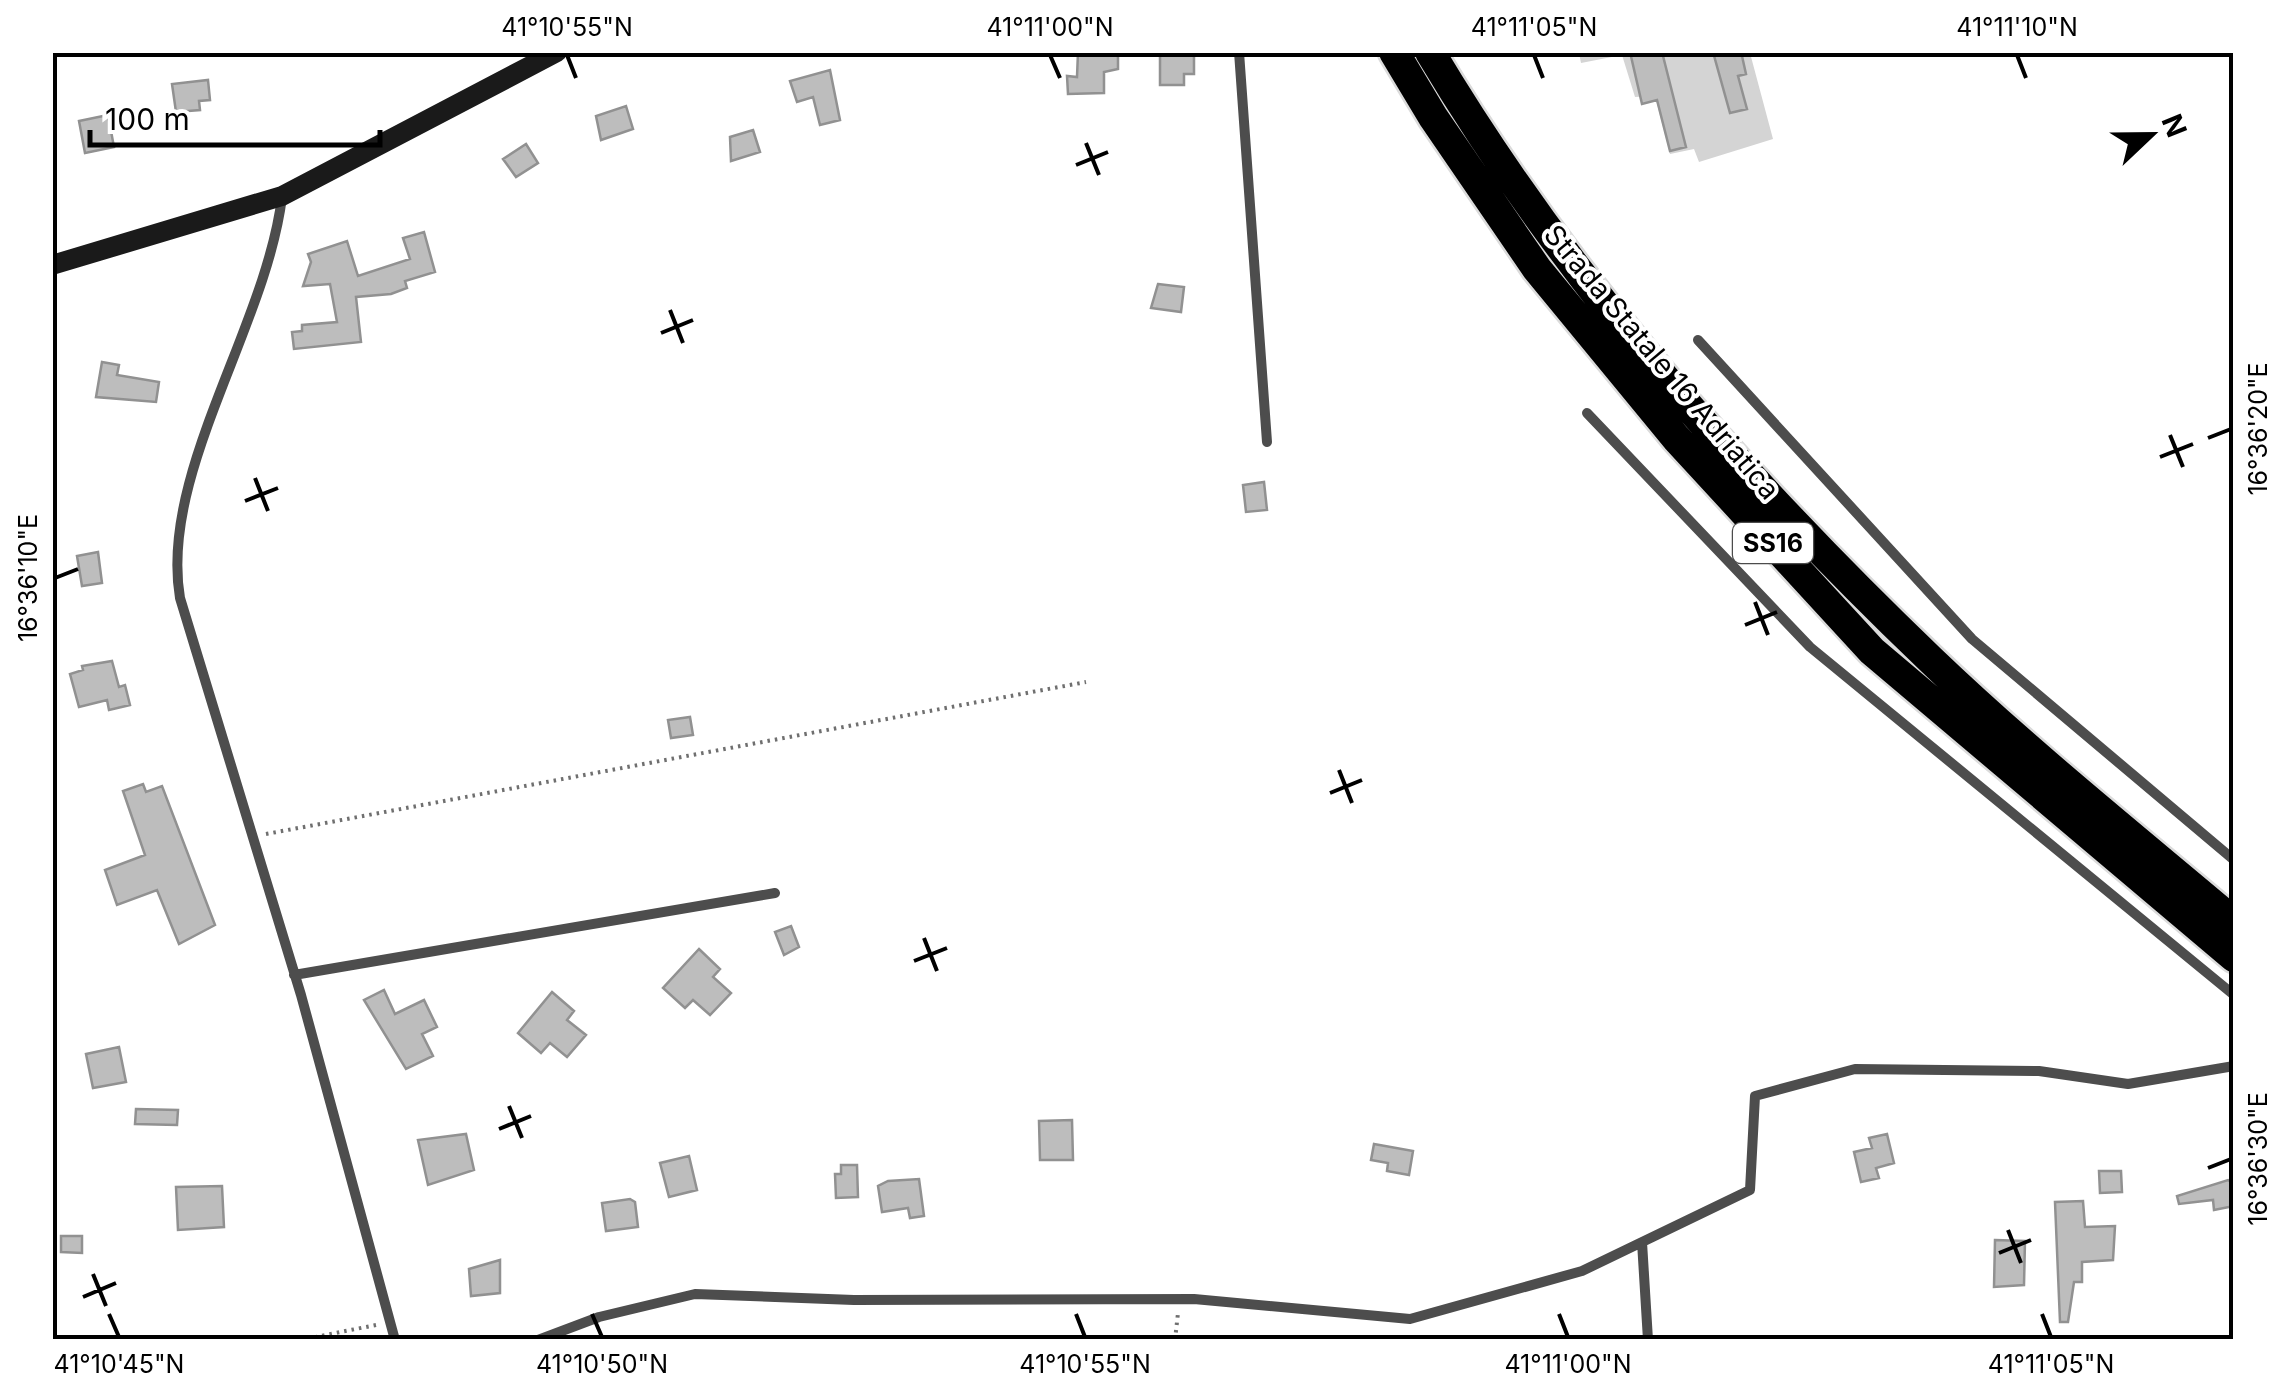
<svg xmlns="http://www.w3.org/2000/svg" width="2286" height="1392" font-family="Inter,sans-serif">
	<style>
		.green { fill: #d4d4d4 }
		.building { fill: #bdbdbd; stroke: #919191; stroke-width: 2.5 }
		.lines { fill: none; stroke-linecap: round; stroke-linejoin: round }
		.highway-casing { stroke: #dbdbdb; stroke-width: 35 }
		.path { stroke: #6f6f6f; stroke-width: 4; stroke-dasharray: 2.5 5; stroke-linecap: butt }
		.street { stroke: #4d4d4d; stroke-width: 10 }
		.secondary { stroke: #1a1a1a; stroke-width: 20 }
		.highway { stroke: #000; stroke-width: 30 }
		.ticks { fill: none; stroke: #000; stroke-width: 4 }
		.labels { text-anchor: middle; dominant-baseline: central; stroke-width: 8; stroke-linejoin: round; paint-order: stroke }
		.shield { fill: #fff; stroke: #4c4c4c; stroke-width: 2.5 }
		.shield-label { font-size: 25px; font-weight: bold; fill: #000 }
		.street-label { font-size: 28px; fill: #000; stroke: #fff }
		.neatline { fill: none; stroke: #000; stroke-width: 4 }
		.ticks-label { font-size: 25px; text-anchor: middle; fill: #000 }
	</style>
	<rect width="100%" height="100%" fill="#fff"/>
	<path class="green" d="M1579,53H1750L1773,139L1699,162L1694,149L1670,154L1655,96L1635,97L1622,55L1581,63Z"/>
	<path class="building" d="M1078,52L1118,54V69L1104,72V93L1068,94L1067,76L1077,77Z
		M1160,52L1194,54V74H1184V85H1160Z
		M1630,52H1662L1686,147L1670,151L1657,100L1642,104Z
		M1713,52L1742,56L1746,74L1738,76L1747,109L1730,113Z
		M830,70L840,120L820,125L813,97L797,102L790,81Z
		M208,80L210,100L199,101L200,110L176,112L172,84Z
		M626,106L633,129L601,140L596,116Z
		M108,115L114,147L85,153L79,121Z
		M753,130L760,152L731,161L730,137Z
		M526,144L538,163L516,177L503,159Z
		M424,232L435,272L405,281L407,288L391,294L356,297L361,342L294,349L292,332L302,331V325L337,322L330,284L303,286L311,262L308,254L347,241L358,276L410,259L403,238Z
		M1158,284L1184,287L1181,312L1151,308Z
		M102,362L119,365L117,375L159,382L156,402L96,397Z
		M1264,482L1267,510L1246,512L1243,485Z
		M98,552L102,583L82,586L77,556Z
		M112,661L119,687L125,685L130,705L109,710L107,700L79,707L70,674L83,670L82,666Z
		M690,717L693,735L671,738L668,720Z
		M143,784L146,792L162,786L215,925L179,944L157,890L117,905L105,870L145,855L123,791Z
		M791,926L799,947L784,955L775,932Z
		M699,949L720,969L713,977L731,993L710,1015L693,1000L685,1008L663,988Z
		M384,990L395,1014L424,1000L437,1027L422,1034L433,1056L406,1069L364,1000Z
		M552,992L574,1011L567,1020L586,1035L567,1057L550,1043L541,1053L518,1033Z
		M119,1047L126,1082L93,1088L86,1054Z
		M136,1109L178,1110L177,1125L135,1124Z
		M1072,1120L1073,1160H1040L1039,1121Z
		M466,1134L474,1170L428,1185L418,1140Z
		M1887,1134L1894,1163L1876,1168L1879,1178L1861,1182L1854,1152L1872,1148L1869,1138Z
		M1374,1144L1413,1151L1409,1175L1387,1171L1388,1163L1371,1160Z
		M689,1156L697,1190L669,1197L660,1163Z
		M841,1165H857L858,1197L836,1198L835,1174H841Z
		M2099,1171H2121L2122,1192L2100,1193Z
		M919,1179L924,1216L910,1218L908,1208L882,1212L878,1186L888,1181Z
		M2228,1180L2234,1184V1206L2214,1210L2213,1200L2179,1204L2177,1196Z
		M222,1186L224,1227L178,1230L176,1187Z
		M630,1199L635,1202L638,1227L606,1231L602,1203Z
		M2083,1201L2085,1227L2115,1226L2113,1260L2082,1262V1282H2074L2068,1322H2060L2055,1202Z
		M61,1236H82V1253L61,1252Z
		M1995,1240L2025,1241L2024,1285L1994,1287Z
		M500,1260V1293L471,1296L469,1269Z"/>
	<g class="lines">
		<g class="highway-casing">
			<path id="highway" d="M1394,52L1433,117L1537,269L1676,438L1872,651L2234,957
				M1430,52C1564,277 1741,478 1930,659C2026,751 2132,836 2234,922"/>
		</g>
		<path class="path" d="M266,834L1086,682
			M300,1340L376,1325
			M1175,1340L1178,1313"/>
		<path class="street" d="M1239,52L1267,442
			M282,197C266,327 159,474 180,598L301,995L395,1340
			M1698,340L1972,639L2234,860
			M1587,413L1810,647L2234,995
			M294,975L775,893
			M1642,1242L1648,1340
			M538,1340L599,1317L695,1294L854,1300L1194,1299L1410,1319L1582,1271L1750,1190L1755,1096L1855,1069L2039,1071L2128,1084L2234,1066"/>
		<path class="secondary" d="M52,265L282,196L557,52"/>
		<use href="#highway" class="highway"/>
	</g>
	<path class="ticks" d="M567,55L576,78M1050,55L1060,78M1534,55L1543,78M2017,55L2026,78M1086,143L1099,175M1076,165L1108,152M670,310L683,343M661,333L693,320M2170,435L2183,467M2208,438L2231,429M2160,457L2193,444M255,478L268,511M245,501L278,488M55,578L78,569M1755,602L1768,635M1745,625L1777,612M1339,770L1352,803M1330,793L1362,780M924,938L937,971M914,961L947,948M509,1106L522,1138M499,1129L531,1116M2208,1168L2231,1159M2008,1230L2021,1263M1999,1253L2031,1240M93,1274L106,1306M83,1297L116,1283M109,1314L119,1337M592,1314L602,1337M1076,1314L1085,1337M1559,1314L1568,1337M2042,1314L2051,1337"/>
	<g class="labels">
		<rect class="shield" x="1733" y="523" width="80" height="40" rx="8"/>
		<g class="shield-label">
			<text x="1773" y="543">SS16</text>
		</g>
		<g class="street-label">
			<text transform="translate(1662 362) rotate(50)">Strada Statale 16 Adriatica</text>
		</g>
	</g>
	<rect width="2286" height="1392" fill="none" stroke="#ffffff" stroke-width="110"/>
	<g transform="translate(2151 135) rotate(68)" stroke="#ffffff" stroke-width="8" paint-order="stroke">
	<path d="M0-8L18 38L0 25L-18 38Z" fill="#000000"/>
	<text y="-15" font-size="28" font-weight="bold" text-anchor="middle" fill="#000000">N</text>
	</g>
	<path d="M90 130v15h290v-15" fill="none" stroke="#000000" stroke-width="5"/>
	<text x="105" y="130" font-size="30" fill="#000000" stroke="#ffffff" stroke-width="8" paint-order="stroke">100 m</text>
	<rect x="55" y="55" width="2176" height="1282" class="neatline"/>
	<g class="ticks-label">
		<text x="567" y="36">41°10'55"N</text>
		<text x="1050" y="36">41°11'00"N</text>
		<text x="1534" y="36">41°11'05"N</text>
		<text x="2017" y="36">41°11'10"N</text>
		<text transform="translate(2258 429) rotate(-90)" y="9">16°36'20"E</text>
		<text transform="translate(28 578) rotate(-90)" y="9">16°36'10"E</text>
		<text transform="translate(2258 1159) rotate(-90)" y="9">16°36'30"E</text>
		<text x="119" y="1373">41°10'45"N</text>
		<text x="602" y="1373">41°10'50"N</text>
		<text x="1085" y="1373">41°10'55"N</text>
		<text x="1568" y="1373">41°11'00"N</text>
		<text x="2051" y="1373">41°11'05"N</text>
	</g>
</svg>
